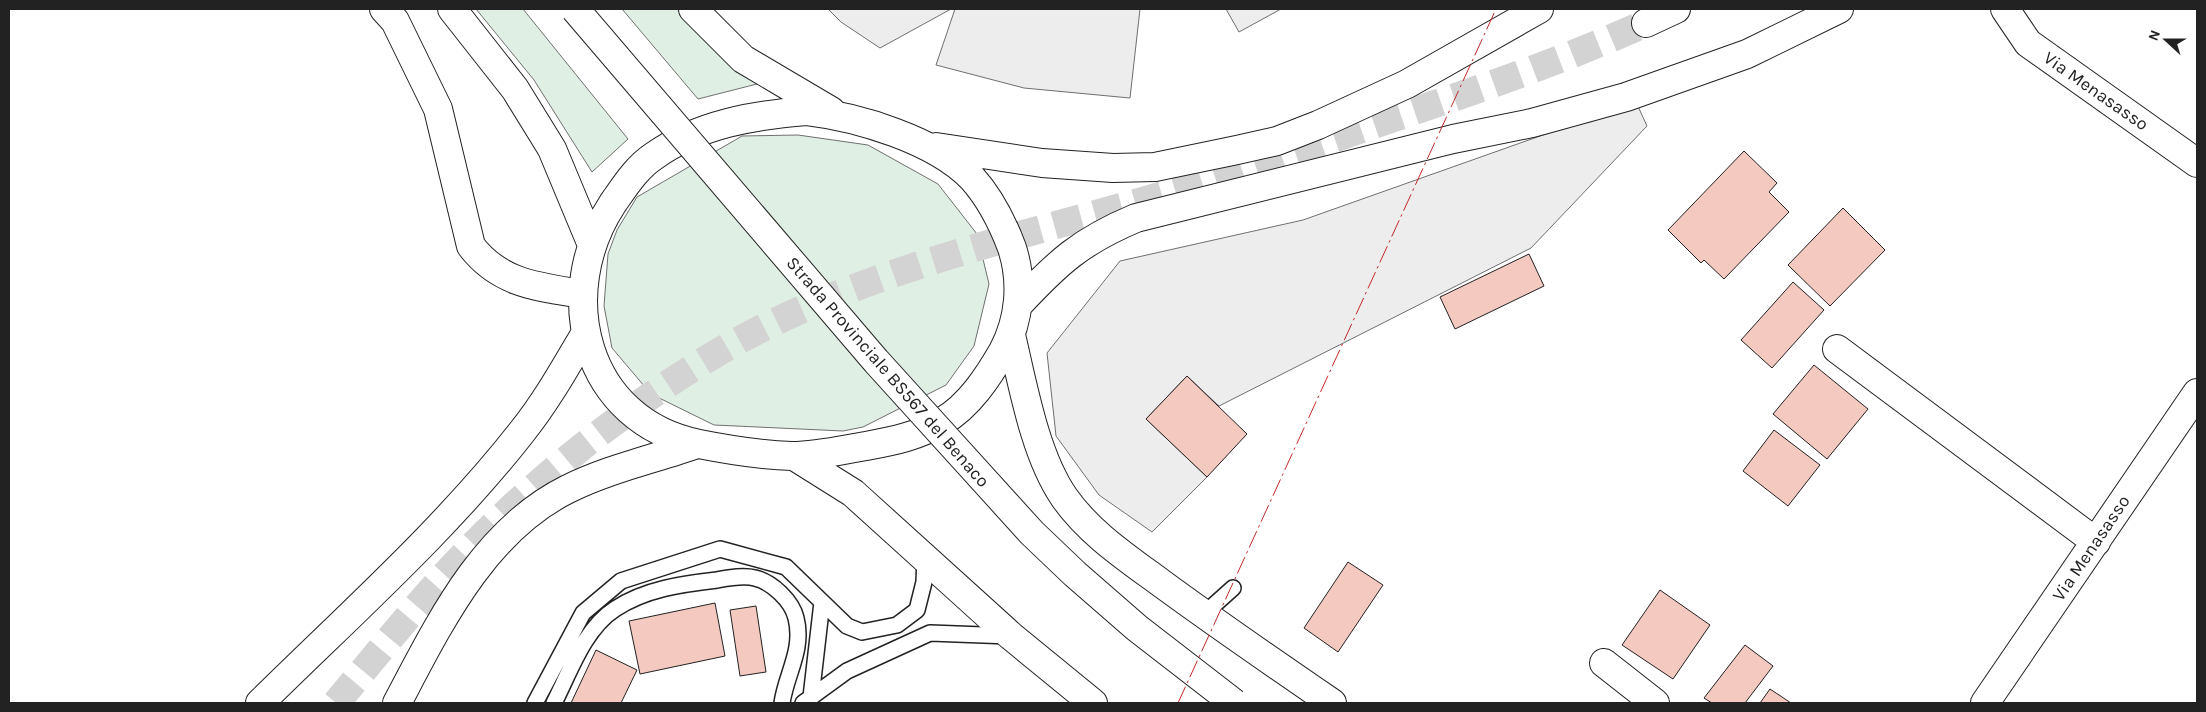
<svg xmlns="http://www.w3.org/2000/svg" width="2206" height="712" font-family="Karla,sans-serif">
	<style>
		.green { fill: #e0efe3; stroke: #6f6f6f }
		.parking { fill: #ededed; stroke: #6f6f6f }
		.building { fill: #f3c9c0; stroke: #222 }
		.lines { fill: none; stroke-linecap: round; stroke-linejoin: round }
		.highway-tunnel { stroke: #d3d3d3; stroke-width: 28; stroke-dasharray: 28 14; stroke-linecap: butt }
		.lane-casing { stroke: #222; stroke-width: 18 }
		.street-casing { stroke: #222; stroke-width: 30 }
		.highway-casing { stroke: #222; stroke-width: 30 }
		.lane { stroke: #fff; stroke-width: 15 }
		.street { stroke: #fff; stroke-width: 28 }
		.highway { stroke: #fff; stroke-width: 28 }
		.highway-bridge-casing { stroke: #222; stroke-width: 30; stroke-linecap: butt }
		.highway-bridge { stroke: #fff; stroke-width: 28 }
		.power { stroke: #c62828; stroke-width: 1; stroke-dasharray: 18 4 2.5 4; stroke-linecap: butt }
		.labels { text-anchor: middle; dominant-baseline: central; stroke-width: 4; stroke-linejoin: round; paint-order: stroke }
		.street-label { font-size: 18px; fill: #222; stroke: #fff }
	</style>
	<rect width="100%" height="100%" fill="#fff"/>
	<path class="green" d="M476,9H523L628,139L592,172L534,80Z
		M622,9H677L711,47L757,84L698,99Z
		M798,135L868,145L938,184L977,234L989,284L974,346L946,385L863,427L843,431L714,425L651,394L612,348L604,306L608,254L617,230L637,197L742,136Z"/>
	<path class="parking" d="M828,9H951L880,48L841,22Z
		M955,9H1140L1130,98L1024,88L936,65Z
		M1226,9H1281L1239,32Z
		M1636,102L1647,126L1531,248L1219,406L1187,376L1146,419L1207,477L1152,532L1099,495L1056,436L1047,353L1120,261L1303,220Z"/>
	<path class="building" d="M1744,151L1777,183L1769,192L1789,212L1724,279L1704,260L1701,263L1668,230Z
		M1843,208L1885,250L1830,306L1788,265Z
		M1529,254L1544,286L1455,329L1440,297Z
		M1793,282L1824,310L1772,368L1741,340Z
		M1814,365L1868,409L1827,459L1773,414Z
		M1187,376L1247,434L1207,477L1146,419Z
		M1774,430L1820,465L1788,506L1743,471Z
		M1348,562L1383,585L1338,652L1304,628Z
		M1660,590L1710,625L1673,679L1622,645Z
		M715,603L725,656L640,674L629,621Z
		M756,606L766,672L740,676L730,610Z
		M1745,645L1773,666L1745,703H1712L1704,698Z
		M596,650L637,670L621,703H571Z
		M1770,689L1791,703H1760Z"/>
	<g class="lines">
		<path class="highway-tunnel" d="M336,703C375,657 413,609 454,565C529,485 618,413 712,356C844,276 999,242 1146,200C1229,176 1309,147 1391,119C1477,90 1562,61 1646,23"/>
		<g class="lane-casing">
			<path id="lane" d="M1204,614L1233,588
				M811,697L822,602
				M535,703L583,613L621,581L720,549L786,567L847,626L862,632L897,625L917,610L924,582L925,557
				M554,703C570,672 584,629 615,609C645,589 682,584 717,580C728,578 743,575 755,578C772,582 792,601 796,618C804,650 786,674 782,703
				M803,703L847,671L930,633L1010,636"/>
		</g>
		<g class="street-casing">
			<path id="street" d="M384,9L395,21L438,109L471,246C500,284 539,287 582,294
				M2005,9L2028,43L2197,163
				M1837,349L2096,542
				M1604,663L1655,703
				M1985,703L2197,393"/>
		</g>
		<g class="highway-casing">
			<path id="highway" d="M452,9L515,89L552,149L592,245
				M693,9L743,59L831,111
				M1646,23L1676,9
				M807,111C858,117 935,140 972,178C990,198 1003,224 1012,248C1023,282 1020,319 1003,351C988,377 969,406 943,421C919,436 893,441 866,446C842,450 817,456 792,456C762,455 729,450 699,444C584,421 553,294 613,203C625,186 636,168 654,156C699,124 754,115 807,111Z
				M936,147L1042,163L1113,168L1155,167L1237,150L1277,141L1318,125L1407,84L1539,9
				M1018,305C1058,262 1081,241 1136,218L1453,139L1532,123L1626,97L1747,54L1839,9
				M1011,335C1023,386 1035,455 1064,497C1088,532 1127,558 1161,583C1217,624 1275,664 1332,703
				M794,456L853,493L1011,636L1093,703
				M260,703C347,617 445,530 521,433C546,402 565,368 585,334
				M397,703C439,624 483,531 568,489C608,469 654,459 697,444"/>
		</g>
		<use href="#lane" class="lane"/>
		<use href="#street" class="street"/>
		<use href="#highway" class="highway"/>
		<g class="highway-bridge-casing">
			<path id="highway-bridge" d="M575,9L876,361L1032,533L1075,574L1137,628L1234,703"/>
		</g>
		<use href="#highway-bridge" class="highway-bridge"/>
		<path class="power" d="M1178,703L1496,9"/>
	</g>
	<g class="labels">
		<g class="street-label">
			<text transform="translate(2096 91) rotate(35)">Via Menasasso</text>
			<text transform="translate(888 372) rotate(49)">Strada Provinciale BS567 del Benaco</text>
			<text transform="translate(2091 548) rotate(-56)">Via Menasasso</text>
		</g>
	</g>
	<rect width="2206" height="712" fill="none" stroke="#222222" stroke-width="20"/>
	<g transform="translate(2166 40) rotate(291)" stroke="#ffffff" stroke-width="4" paint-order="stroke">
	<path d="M0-4L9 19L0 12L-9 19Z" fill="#222222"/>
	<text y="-8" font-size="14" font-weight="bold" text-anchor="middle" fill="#222222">N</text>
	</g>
</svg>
